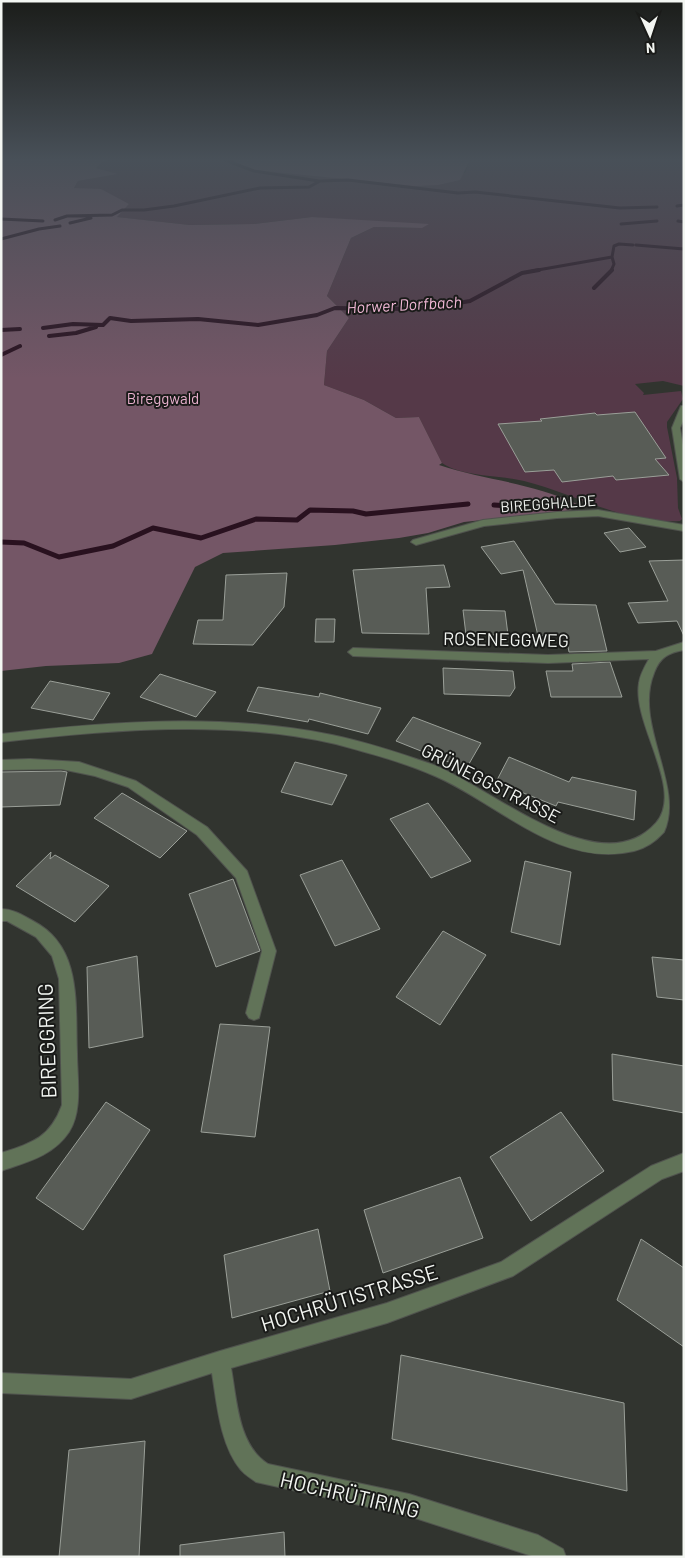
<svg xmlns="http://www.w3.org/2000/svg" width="685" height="1558" font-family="Barlow,sans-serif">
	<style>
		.green { fill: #553948 }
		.forest { fill: #745666 }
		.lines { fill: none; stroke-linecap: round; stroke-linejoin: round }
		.stream-far2 { stroke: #29111f; stroke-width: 3 }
		.stream-far1 { stroke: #29111f; stroke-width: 4 }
		.stream { stroke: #29111f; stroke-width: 5 }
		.building { fill: #585c56; stroke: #9a9f98 }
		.minor-casing { stroke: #50534e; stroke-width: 2 }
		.minor { fill: #617358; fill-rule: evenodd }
		.labels { text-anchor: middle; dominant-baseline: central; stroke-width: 4; stroke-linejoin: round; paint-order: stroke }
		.far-park-label { font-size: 15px; fill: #e9b1ce; stroke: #1a1b19 }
		.far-street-label { font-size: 15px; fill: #f3f6f2; stroke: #1a1b19 }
		.far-water-label { font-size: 16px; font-style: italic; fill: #f1b8d6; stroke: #1a1b19 }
		.street-label { font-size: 18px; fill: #f3f6f2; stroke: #1a1b19 }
		.near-street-label { font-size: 21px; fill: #f3f6f2; stroke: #1a1b19 }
	</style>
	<rect width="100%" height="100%" fill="#31342f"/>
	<path class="green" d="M110,160H235L238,164L254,170L291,173H465L470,160H684V386L663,381L635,384L644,393L643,395L681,391L683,399L667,422V427L677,478L678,508L682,519L680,521C624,524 576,494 524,481C500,475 462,477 442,463L419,417L396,418L364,400L324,385L327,351L349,318L327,296L351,238L374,227L422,228L312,217L253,224L190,225L116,217L129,204L74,188L78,181L117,174L96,168L102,162Z"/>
	<path class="forest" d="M1,160H110L102,162L96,168L118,174L78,181L74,188L101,189L129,204L117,217L190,225L253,224L312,217L429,224L422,228L374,227L351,238L327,296L349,318L327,351L324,385L364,400L396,418L419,417L442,463L439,465C484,480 533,483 577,504L563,503L564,506L573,510L464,522L428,533L399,538L335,545L223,553L195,567L152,654L119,663L46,666L1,671Z
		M235,160H470L460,180L438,185L415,186L254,170L237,164Z"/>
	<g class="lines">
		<path class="stream-far2" d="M225,160L254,171L319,181
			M677,206L684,205
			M1,219L43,221
			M55,220L67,216L112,215L122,210H144L174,206L260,188L309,187L320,181L348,180L458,193L475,192L620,208L657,207
			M678,221L684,222
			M70,223L91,218
			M621,224L657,221
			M1,239L39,229L60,226
			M636,245L684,249
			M532,271L612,257L614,246L619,244L633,245
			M611,271L614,264L612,257"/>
		<path class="stream-far1" d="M594,288L612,270
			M43,328L73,324L103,325L110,318L131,321L198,319L258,325L317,315L335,308L408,309L441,306L470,301L522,273L539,270
			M1,330L20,329
			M49,336L76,333L96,327
			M1,355L20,346"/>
		<path class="stream" d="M494,505L560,509
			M1,542L24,543L59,557L113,546L153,528L201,538L256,519L297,520L310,510L353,511L366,514L468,504"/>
	</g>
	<path class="building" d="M635,412L666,458L655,459L669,475L616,480L613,476L562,482L554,470L525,472L498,424L542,421L540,419L595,413L597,415Z
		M629,528L646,547L620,552L604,533Z
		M514,541L555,604L596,605L607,651L569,652L566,636H538L523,570L501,574L481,547Z
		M684,560V636L677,621L638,623L628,603L668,601L649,561Z
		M444,565L450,587L426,588L429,634L362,633L353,570Z
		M287,573L284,607L253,645L193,644L198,620H223L226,575Z
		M463,610L505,611L508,635H466Z
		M316,619H335L334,642H315Z
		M610,662L622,697H551L546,671H573L572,664Z
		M443,668L513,671L515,688L510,696L444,694Z
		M160,674L191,684L216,692L196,717L140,697Z
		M50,681L110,693L93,720L31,708Z
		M258,687L319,697L320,693L381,708L368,734L309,719L308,722L247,711Z
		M413,717L481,743L466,769L396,741Z
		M509,757L569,782L572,777L636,791L634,820L558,802L556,806L496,782Z
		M295,762L347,775L332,805L281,792Z
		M61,771L67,772L60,805L1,807V772Z
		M122,793L187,831L160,858L94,818Z
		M428,803L471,861L431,878L390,819Z
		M51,852L50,859L55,855L109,886L75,922L16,886Z
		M342,860L380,929L335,946L300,875Z
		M525,861L571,872L560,945L511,932Z
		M233,879L260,951L216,967L189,894Z
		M443,931L486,955L440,1025L396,997Z
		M137,956L143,1037L89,1048L87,967Z
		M652,957L684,960V1000L657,997Z
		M220,1024L270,1027L255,1137L201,1132Z
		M612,1054L684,1066V1113L613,1100Z
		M106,1102L150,1130L83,1230L36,1198Z
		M561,1112L604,1171L531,1221L490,1157Z
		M460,1177L483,1238L383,1273L364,1210Z
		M318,1229L330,1291L232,1318L224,1255Z
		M641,1239L684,1268V1347L617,1300Z
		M401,1355L624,1403L627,1491L392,1439Z
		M145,1441L139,1557H59L69,1450Z
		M284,1532L285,1557H180V1545Z"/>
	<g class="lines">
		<g class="minor-casing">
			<path id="minor" d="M681,406H684V419L680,428L684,451V482L680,479L672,428Z
				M598,510L684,525V531L598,516L557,518L484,526L416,545L411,542L413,540L483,520L557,512Z
				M684,642V650C668,653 660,657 654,673C633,724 685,786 664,832C656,841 646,848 634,851C559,869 498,803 435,776C403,762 369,753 336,744C228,719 110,730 1,742V734C111,721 223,713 332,735C366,742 399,753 431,764C489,785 600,886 656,823C685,790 632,724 639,683C640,675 645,666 649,659L548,663L353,656L348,652L353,648L548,655L656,651Z
				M30,759L79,762L136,781L207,827L247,871L276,951L259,1018L254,1020L249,1018L246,1013L262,951L236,878L197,835L128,787L95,776L61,769L1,770V760Z
				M1,909C13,909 22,915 33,921C83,947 75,1005 77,1053C77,1078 83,1110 69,1132C53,1156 27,1162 1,1171V1153C32,1143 50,1138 62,1105L59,979L52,956L36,937L7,921H1Z
				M684,1153V1171L662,1179L513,1276L387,1323L231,1368C237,1401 238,1445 268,1464L409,1494L538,1535L563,1549L566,1557H535L409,1516L256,1482C251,1478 245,1475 241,1470C220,1445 217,1404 212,1373L131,1399L1,1393V1373L131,1379L220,1351L387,1303L501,1262L651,1166Z"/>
		</g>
		<use href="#minor" class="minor"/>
	</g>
	<linearGradient id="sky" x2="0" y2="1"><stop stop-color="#1b1d1a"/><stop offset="0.42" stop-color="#485058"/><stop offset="1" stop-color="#485058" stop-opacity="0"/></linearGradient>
	<rect width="685" height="379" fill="url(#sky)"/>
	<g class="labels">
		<g class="far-park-label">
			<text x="163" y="398">Bireggwald</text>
		</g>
		<g class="far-street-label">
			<text transform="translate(548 503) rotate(-4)">BIREGGHALDE</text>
		</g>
		<g class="far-water-label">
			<text transform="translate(404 304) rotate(-3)">Horwer Dorfbach</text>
		</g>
		<g class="street-label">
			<text transform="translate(506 639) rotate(1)">ROSENEGGWEG</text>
			<text transform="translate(491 783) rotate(27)">GRÜNEGGSTRASSE</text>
		</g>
		<g class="near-street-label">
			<text transform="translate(46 1041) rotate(-92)">BIREGGRING</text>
			<text transform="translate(349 1297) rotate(-17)">HOCHRÜTISTRASSE</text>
			<text transform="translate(350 1494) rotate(13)">HOCHRÜTIRING</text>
		</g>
	</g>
	<rect width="685" height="1558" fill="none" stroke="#f3f6f2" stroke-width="5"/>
	<g transform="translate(650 35) rotate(177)" stroke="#1a1b19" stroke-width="4" paint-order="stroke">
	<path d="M0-4L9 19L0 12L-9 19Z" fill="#f3f6f2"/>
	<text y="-8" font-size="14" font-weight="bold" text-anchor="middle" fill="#f3f6f2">N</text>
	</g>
</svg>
